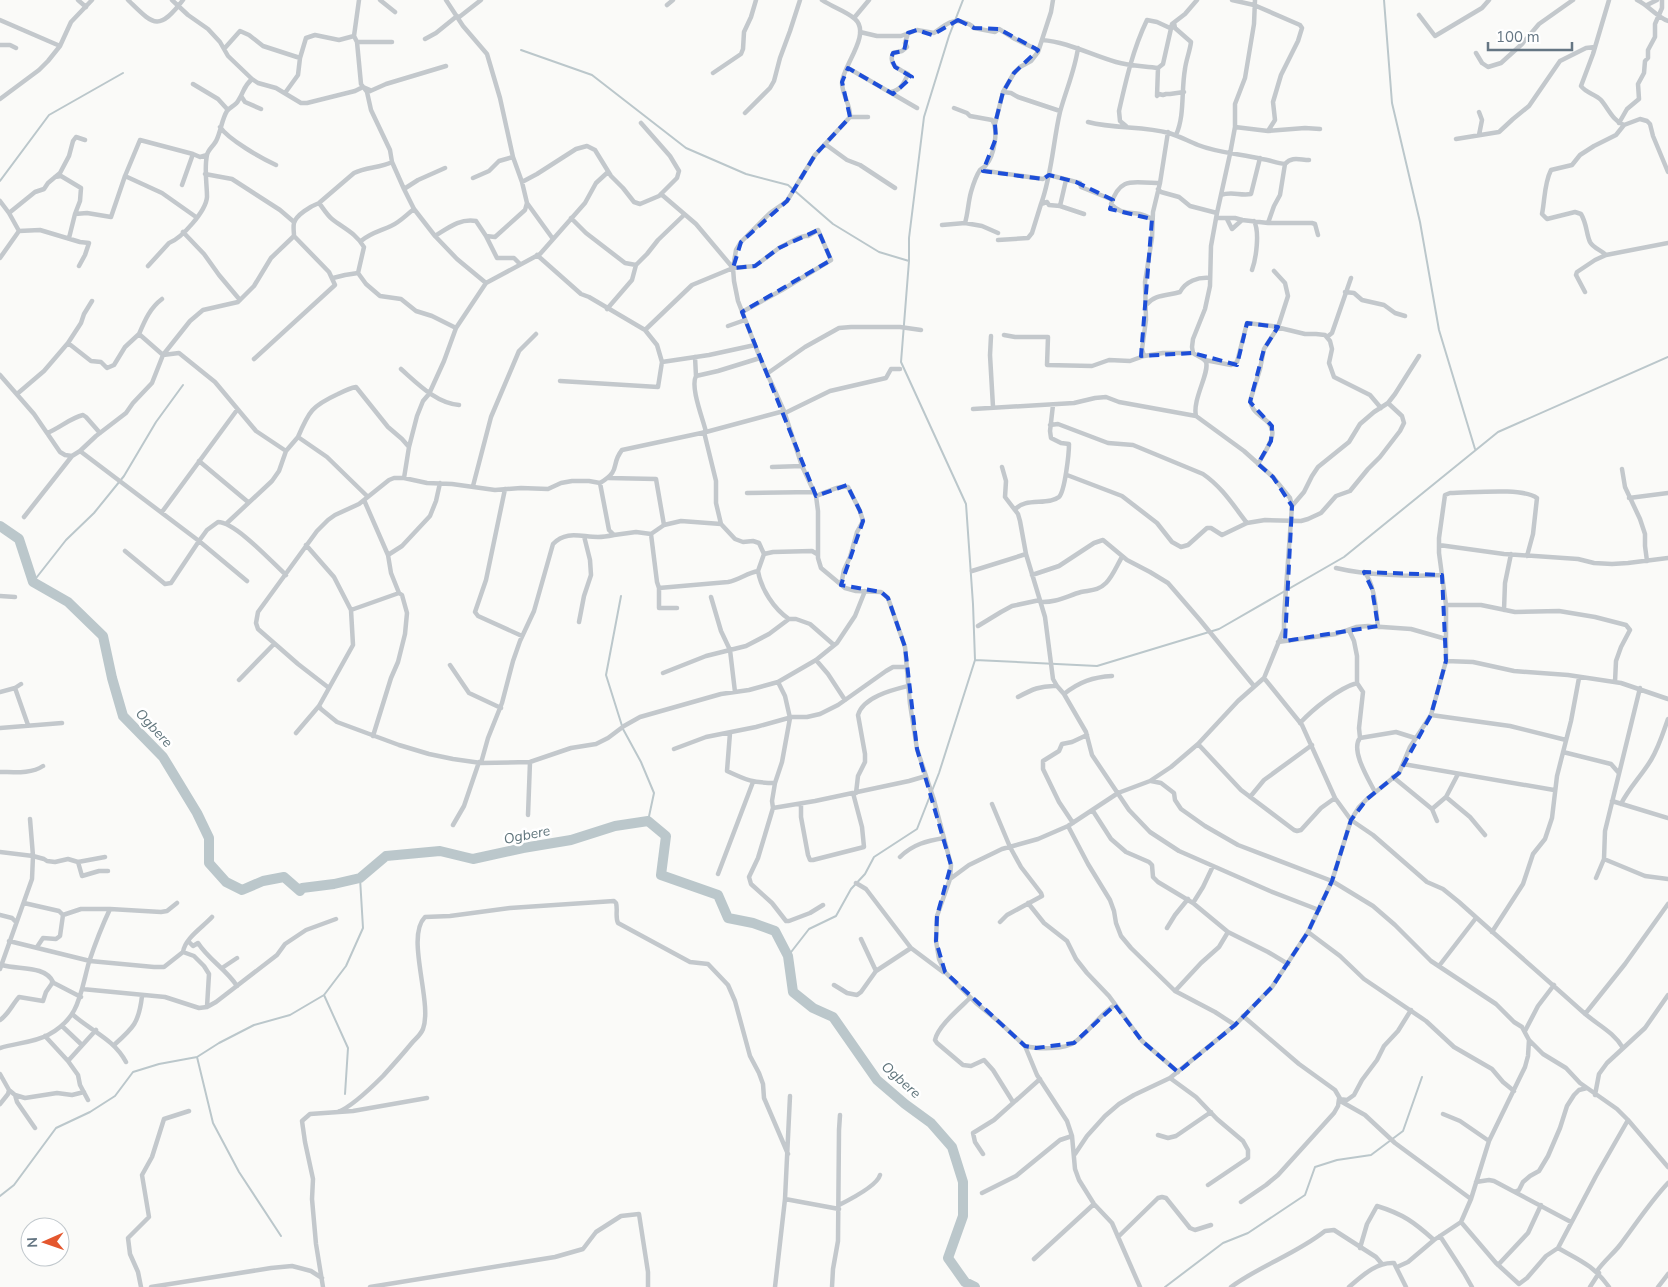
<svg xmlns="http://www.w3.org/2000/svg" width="1668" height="1287" font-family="'Nunito Sans',sans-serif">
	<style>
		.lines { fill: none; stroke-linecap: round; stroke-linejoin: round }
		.stream { stroke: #bbc7cb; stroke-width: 2 }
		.river { stroke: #bbc7cb; stroke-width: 10 }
		.street { stroke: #c3c8cc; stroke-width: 4.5 }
		.marked { fill: none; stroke: #1d4ed8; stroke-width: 4; stroke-dasharray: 10 6; stroke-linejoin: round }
		.labels { text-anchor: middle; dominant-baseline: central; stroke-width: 5; stroke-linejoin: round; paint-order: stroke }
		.water-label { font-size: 14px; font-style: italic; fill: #60757c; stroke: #fff }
	</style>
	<rect width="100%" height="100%" fill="#fafaf8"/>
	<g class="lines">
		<path class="stream" d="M1384,0L1392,103L1420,222L1439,330L1475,449
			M521,50L592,75L686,148L746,174L788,185L833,224L879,252L909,261
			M0,181L49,115L123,73
			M33,582L66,540L94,513L124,476L156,422L183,385
			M621,596L606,675L623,729L641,762L654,793L648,821
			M975,660L1097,666L1219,629L1344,557L1498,432L1668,357
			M788,956L809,929L836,916L851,889L865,874L874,857L917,829L939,773L975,660L973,604L966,504L901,362L909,261V238L924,117L949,36L963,0
			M324,995L348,1048L345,1094
			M197,1057L213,1123L239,1172L281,1236
			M0,1196L14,1185L56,1128L90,1112L115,1096L133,1072L159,1064L197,1057L219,1043L254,1025L290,1015L324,995L346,966L363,928L360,878
			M1165,1287L1223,1243L1248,1233L1305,1195L1315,1167L1337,1160L1371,1155L1403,1131L1422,1077"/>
		<path class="river" d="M0,526L19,539L33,582L68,602L103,636L112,678L123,716L163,757L197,813L209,838V863L226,882L242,890L263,881L284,877L300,891L302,888L334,884L360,878L386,856L440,851L473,859L523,848L571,840L615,826L648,821L666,836L661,875L718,895L728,918L753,923L775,931L788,956L793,992L813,1008L833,1017L877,1080L905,1104L931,1123L952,1147L963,1182V1216L948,1258L965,1282L975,1287"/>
		<path class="street" d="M78,0L86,7
			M128,0C153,24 158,33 183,0
			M172,0L188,15L208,29L220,42L228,56L252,79L258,83L276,88L301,103H307L355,91L363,87L370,90
			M359,0L354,36L357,42L361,84L367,92L371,110L390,150L392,162L404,189L414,209L435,236C448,228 460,218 476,221L486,236L495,237L525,210L527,203L522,182L513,157L499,161L489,171L473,178
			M380,0L395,12
			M446,0L463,26L487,54L500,98L513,157
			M822,0C832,7 846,11 855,19C872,34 842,67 842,83C842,95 851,105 850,117L815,155L787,201L770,213L741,242L736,250L733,268L734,281L738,301L760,358L784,411L802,466L816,496L818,511V558L821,568L845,588L856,591L881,592L888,598L905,647L910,704L917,749L934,800L951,865L950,879L937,916L936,941L939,959L945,972L976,1003L998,1021L1025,1046L1037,1075L1067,1121L1072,1136L1075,1169L1079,1180L1094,1204L1112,1223L1140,1287
			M1232,0L1254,5L1300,25L1302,28L1298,41L1281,75L1273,102L1275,120L1268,131
			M1609,0L1593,54L1581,86C1586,93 1595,94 1601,100C1608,108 1613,121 1624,125L1640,119L1647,121L1650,124L1653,136L1668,172
			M1637,0C1648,5 1657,17 1668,21
			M667,5L673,0
			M1647,5L1657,0
			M1419,15L1435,36L1482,8L1489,0
			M458,18L481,0
			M854,18L869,0
			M0,20L60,46
			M1174,23L1175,28L1191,42C1190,51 1186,60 1185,69C1181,91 1185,115 1176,135
			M860,32L877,36H901L917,30L934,33C944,26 952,18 963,22C968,24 971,24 974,28L995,32L999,29L1015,39L1038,50
			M425,39L436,33L457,16
			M1042,40C1068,42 1091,55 1116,62C1130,66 1144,66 1158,68
			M357,42H392
			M0,45H10L16,48
			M224,49L240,31L249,35L263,46L300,58
			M1476,53L1482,63L1488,67L1501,63L1522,44L1539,24L1573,0
			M848,68L917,108
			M713,73L741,54L743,49L744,32L751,17L756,0
			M193,84L218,99L228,110
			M368,92L386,84L446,66
			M891,92C901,90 904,83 908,74C898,69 888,65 893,53L902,51L907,47L905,43L908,33
			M1003,92L1011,93L1018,97L1060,111
			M1184,92L1170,94H1166L1163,95L1159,94L1157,96L1158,68L1163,64L1172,24L1185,14L1197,0
			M285,93L298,75L300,58L306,38L315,35L339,40L354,36
			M241,96L245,102L261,109
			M0,99L39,70L48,61L60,46L71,22L92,0
			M954,108L967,113L970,116L992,120C999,130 994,156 986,165C984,168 983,167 980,170C976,176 973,185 971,192C968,203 968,213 965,223
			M745,113L770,88L774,81L780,58L790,31L800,0
			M850,117H868
			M1088,122C1115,129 1143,126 1169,133C1179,136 1188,141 1198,145C1218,153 1241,154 1262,159C1270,160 1276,163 1285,164C1292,156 1300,160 1309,160
			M1619,123L1627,109L1639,99L1638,84L1644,73L1645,61L1648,58V50L1655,37V24L1662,8V0
			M995,124L1003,92L1014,73L1020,67L1031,61L1038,52L1051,12L1053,0
			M1126,126L1120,121L1119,111C1126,80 1133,49 1147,20L1157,22L1170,28
			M220,127C229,140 261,158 276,165
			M1235,127L1268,131L1305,128L1320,129
			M1479,135L1482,120L1479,112
			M1456,139L1499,132L1513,119L1529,106L1560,61L1586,48L1595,47
			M825,144L847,160L860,165L895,188
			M980,170L1043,179L1049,175L1080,183L1081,187L1113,200
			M205,174L232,179L280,210L294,222
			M125,176L162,193L196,217
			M55,177L61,176L81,188L80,201L75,214
			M522,182L537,174L576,149L587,146L595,150L611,176L623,188L634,202L640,204L659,196L677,178L679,171L670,156L641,123
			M182,185L193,154
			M404,189L418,180L445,168
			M1158,189L1161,192L1179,197L1190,206L1217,213
			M661,194L696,224L733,268
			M1221,195C1232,191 1240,196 1251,194L1260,158
			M0,201L9,213L19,231
			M319,203C323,208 327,215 332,219C343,228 356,233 364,247L358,273L345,275L333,278
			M527,203L553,239
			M1041,204C1052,174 1053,142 1060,112C1066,90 1075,70 1078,48
			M1060,206L1084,214
			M9,213L35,192L44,189L48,183L60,173L69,156L73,141L76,137L85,140
			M571,218L586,233L625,263L636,265
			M1216,218H1235L1242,220L1268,223H1312L1315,224L1318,235
			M1152,219C1148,217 1144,215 1140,214C1128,212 1120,214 1111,204C1121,174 1135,184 1160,183L1168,132
			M1227,219L1232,229L1242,220
			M1268,223L1274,206L1280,195L1285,164
			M942,225L965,223L982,226L998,233
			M19,231L40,230L80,242L89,243L85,255L79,266
			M183,232L204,254L219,275L240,300
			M486,236L497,258H514L520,264
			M69,238L75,214L87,213L111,217L125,176L140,140L193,154L200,157L207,155
			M998,240L1028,238L1032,233L1041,204L1047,202L1049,205L1060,206L1066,180
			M361,241C370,233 380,231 391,226C400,222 406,215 414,209
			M537,255L581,294L589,297L645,330L657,345L662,362L658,387L560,381
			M1606,255C1601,250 1593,248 1590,242C1586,233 1587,224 1581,214L1575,212L1547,219L1542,214C1545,199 1544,184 1551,170L1572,165L1580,155L1594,146L1616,135L1624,125
			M0,258L19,231
			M148,266L169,243C182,238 206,211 207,197C207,184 204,169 207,155C208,149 215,145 217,139C221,130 222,119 227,111C230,107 236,105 238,101C245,91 242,88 252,79
			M1252,270C1256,259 1260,232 1254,221
			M358,273L366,284L380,296L401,299L416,311L432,316L456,328
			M486,283L540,254L585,203L596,183L608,172
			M1345,292L1354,293L1362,300L1384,305L1395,313L1405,316
			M1585,292L1576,275L1577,272L1595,260L1606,255L1668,243
			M1146,305C1155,294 1167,296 1180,292C1186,281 1198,277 1210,278
			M607,309L632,280L636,265L647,254L658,240L684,215
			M728,326L745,320
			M645,330L692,285L733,268L755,266L779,248L798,238L805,236H808L818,230L831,260L782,290L742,312
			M139,334C145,320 150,308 162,299
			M1004,335L1015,337H1048L1047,365L1092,366L1109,360L1130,361L1144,356L1163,353H1193
			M991,336L990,355L993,407
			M1327,337L1332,333L1351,278
			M68,343L91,361L101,362L107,368L114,365L125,347L139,334L163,355L179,353L215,382L256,431L286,451L298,437L327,457L367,496
			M1144,356L1142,349L1146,320L1145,282L1152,238L1153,212L1160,183
			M695,357L696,376
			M254,359L335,285L329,272L294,236
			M1205,360L1231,365L1237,362L1247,323L1272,326L1305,334H1316L1325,335L1330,341L1332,349L1329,363L1334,377L1370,395L1381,408
			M662,362L709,355L755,345
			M401,369C418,384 436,403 459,405
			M768,373L805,347L839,328L851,327H900L921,330
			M0,375L34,414L60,452L65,455L72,456L80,451L96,436L126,413L133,403L152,383L163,355L190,321L203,310L238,302L254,286L271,258L294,236C294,232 293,227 294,223C296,215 311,206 319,203L354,173C366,167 380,168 392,162
			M17,394L44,371L68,343L81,323L84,314L92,301
			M785,413L830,391L886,378L891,369H900
			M1196,416C1192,400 1210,372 1206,362C1204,358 1197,356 1193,353L1192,347L1193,339L1205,309L1210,286L1211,246L1217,213L1230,154L1235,127V104L1245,78L1254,24L1255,0
			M1050,425L1058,424L1108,443L1133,445L1203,474C1222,487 1233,505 1247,523
			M704,432L716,481V503L721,524L735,539L743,542L753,541L759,543L764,554
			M706,432C703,419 690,387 696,376L718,371L760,358
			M47,433C60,428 70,418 83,415L86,417L100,433
			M298,437C309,411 312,406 338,394C344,391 350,388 356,387L388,427L402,439L409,447L404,478
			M409,447L417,416L423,401L429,394L444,361L456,328L486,283L457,259L435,236
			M80,451L199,541L207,530L218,522C235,522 271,561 286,575
			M199,461L248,502
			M1258,464C1263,455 1270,446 1272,436C1276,417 1248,417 1251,398L1260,369L1264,349L1278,327L1288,296L1285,283L1274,271
			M772,467L802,466
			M1002,467L1006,481L1005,497L1018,514L1020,521L1026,554L1045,617L1053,679L1057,686L1064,694L1086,732L1092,755L1129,810L1150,832L1179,851L1270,891L1319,910
			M1622,469L1625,487L1640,519L1645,534V546L1647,561
			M1067,475L1122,496L1157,523L1172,542L1181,547L1188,545L1207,528H1211L1222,535L1247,523L1265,520L1301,521L1308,519L1321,513L1336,496L1350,491L1368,469L1380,457L1400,431L1404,423L1402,416L1388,403
			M609,478L656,479L664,525
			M600,483L609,530L614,535L636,532L651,534L664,525L681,521L721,524
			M473,486L491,417L519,351L536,334
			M505,489L486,580L475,612L478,616L522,636
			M747,493L814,492
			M816,496C826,493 837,485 848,487L860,511L863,521L857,532L850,557L844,570L841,585
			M1629,498L1668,493
			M364,500L388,555L391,573L399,593L402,595L407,613L405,634L398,662L391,678L373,736
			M1292,506L1304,492L1312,476L1318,467L1349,442L1360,424L1374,412L1388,403L1395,394L1419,356
			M1015,510C1024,497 1048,506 1059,497C1065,491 1069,453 1069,444L1061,443L1051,438L1050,431L1053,405
			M162,512L237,410
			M24,517L72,456
			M227,523L272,481L279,471L286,451
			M651,534L657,582L659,588L728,582C739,580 747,573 758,571C761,589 774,609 789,619
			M1439,545L1504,554L1578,559L1594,563L1612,564L1628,563L1668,558
			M125,551L165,584L171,583L199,541L247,581
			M388,555L402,546L430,516L436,501L440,483
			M1336,568C1365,575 1412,577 1442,575
			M758,571L764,554L773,552L812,551L817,554
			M972,571L1026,554
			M1364,572C1375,583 1376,612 1378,627
			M1032,575L1059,566L1094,543L1103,540L1127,560L1150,572L1168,583L1200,620L1254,686
			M659,588V608H677
			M0,596L15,597
			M711,597L721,631L730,650L735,692
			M1040,602C1056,603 1067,596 1081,592C1091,590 1098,591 1106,583C1113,576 1117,565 1122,557
			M1446,605H1481L1515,612L1559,611L1595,617L1626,625L1630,630L1621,647L1616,661L1615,682
			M351,610L399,593
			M1504,610L1505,583L1511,554
			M579,622L584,596L591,575L590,560L584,536
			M978,626L1001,612L1012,606L1040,600
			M1349,630L1354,641L1357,656V683L1363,692L1359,728L1360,738
			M1278,642L1336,634L1356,627L1368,626L1411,629L1446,639
			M816,660L828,674L845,700
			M1446,661L1473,662L1514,671L1568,675L1621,683L1668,699
			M450,665L469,693L501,708
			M663,673L706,656L746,646L769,634L789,619H796L810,624L834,645
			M1264,678L1302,725L1335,798L1351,820L1373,835L1427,882L1443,889L1459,902C1500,939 1542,975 1583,1012C1596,1024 1614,1032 1623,1048
			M239,680L274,644
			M778,682L785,696L790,718L782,762L775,783L772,801L773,808L758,858L749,877L751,884L772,903L786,921H789L810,913L823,905
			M15,688L28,725
			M329,688L298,664L258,629L256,623L258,612L317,531L328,520L335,515L359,504L389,480L394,478H404L427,483L452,484L495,490L521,488L548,489L561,483L572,481H589L600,483C622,470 610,465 622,450L706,432L784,411
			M0,692L15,688L21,684
			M1064,694C1079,682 1093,677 1112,676
			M1018,697C1031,690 1041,685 1057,686
			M319,706L321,709L337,722L399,745L429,754L453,759L481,763L530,762L571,748L596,744L608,738L624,726L640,717L721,694L749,690L778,682L816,660L837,643L855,616L865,591
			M1431,715L1510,726L1566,740
			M1300,723C1313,709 1339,688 1357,683
			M0,728L62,723
			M296,733L319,706L353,645L351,610L334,577L306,545
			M730,733L727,771C746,780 753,783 775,783
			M1198,744L1241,790L1294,830L1297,831L1301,830L1321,808L1335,798
			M674,749L706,737L756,727L792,717H807L820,714L838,705L886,671L893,667H907
			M1563,752L1611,764L1618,772
			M481,763L488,738L502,703L513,661L520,641L534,611L553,544C566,530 581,537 598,537C603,537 609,536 614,535
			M1403,764L1554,790
			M0,772C14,772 31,774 43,766
			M1393,777L1432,809L1437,821
			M1151,781L1161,783L1174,793L1175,800L1181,809L1205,826L1238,845L1332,881L1373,906L1395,925L1431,961L1496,1004L1514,1022L1522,1027L1529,1040L1543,1054L1566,1068L1580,1083L1617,1109L1628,1120L1668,1167
			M1375,792C1369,780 1350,750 1360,738L1396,732L1415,738
			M856,793L858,776L865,762V754L858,715C863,697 892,690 908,686
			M1250,797L1264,780L1312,745
			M1446,797L1470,817L1485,835
			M1612,801L1668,818
			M801,804V817L808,855L810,860H813L864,847L862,827L853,793
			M992,804L1010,847L1021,867L1041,893L1042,896L1007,915L1000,922
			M1621,804C1629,788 1642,775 1651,760C1659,747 1663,733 1668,719
			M773,808L815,801L909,781L926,776
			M1432,809L1446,797L1458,774
			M1093,811L1111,839L1126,852L1149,862L1152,865L1153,877L1158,882L1193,903L1228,932L1268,952L1288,964
			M528,815L530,762
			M1073,823L1059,802L1043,769V761L1059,751L1062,744L1072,742L1087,735
			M453,825L464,806L479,762
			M1068,826L1088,864L1110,900L1114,911L1116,923L1121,936L1131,948L1175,991L1215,1012L1235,1025
			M0,852L33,856L44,859L47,861L55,862L68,859L78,862L105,857
			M900,857C913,844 927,841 944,838
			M1604,859L1645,876L1668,879
			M78,862L82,876L99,871H108
			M718,874L753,782
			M1596,878L1604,859L1605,831L1640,688
			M950,879L969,865L1002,849L1038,839L1068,826L1118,793L1150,781L1171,767L1198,744L1238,701L1264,678L1284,629V616L1292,506L1290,498L1273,477L1244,451L1196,416L1119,402L1106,397L1095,398L1074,403L973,409
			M856,883L866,889L911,948L943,972
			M24,903L59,911L63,915L81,909H110L161,912L167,911L177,903
			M1028,903L1044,923L1067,941L1076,959L1087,973L1109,996L1142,1041L1178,1072
			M1193,903L1203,887L1213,866
			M0,915L12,918L16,922
			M1167,928L1175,915L1188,899
			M1308,932L1340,956L1364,979L1426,1021L1454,1047L1492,1069L1503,1082L1514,1091
			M1492,932L1523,884L1533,854L1545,839L1552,818L1557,776L1571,721L1579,678
			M861,939L876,971
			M9,941L90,961L154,967H164L183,952C185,938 203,927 212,917
			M188,941L193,946L198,943C209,960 226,969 237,986
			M37,947L43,938L56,939L60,936L63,915
			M183,952L194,956L204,966L209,974L207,1007
			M1439,966L1476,918
			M222,968L237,958
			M0,969L32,879L33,856L30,819
			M52,982L81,997
			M834,985L847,993L857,995L861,992L876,971L911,948
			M82,989L165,997L199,1008L207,1007L216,1002L277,955L285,944L306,930L336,919
			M1175,991L1201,963L1219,947L1228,932
			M970,998C960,1008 938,1026 935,1040L937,1043L963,1065L971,1066L984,1060L993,1070L1013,1102
			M72,1014C91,1031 114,1039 126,1062
			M1585,1014L1625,964L1668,904
			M1243,1016L1299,1064L1335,1090L1342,1102L1365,1115L1395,1143L1471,1199
			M0,1020C8,1015 12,1005 19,997L43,1001L46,992L53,982C45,965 18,970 2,965
			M62,1026L82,1045
			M1525,1031L1538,1006L1554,985
			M45,1036L68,1061L78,1075L80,1085L88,1100
			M114,1045C133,1028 139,1023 142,996
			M1025,1046C1037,1049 1065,1050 1075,1042C1090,1031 1099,1015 1115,1005
			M0,1048C15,1043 33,1043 48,1035C80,1018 80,994 89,962C95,944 102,926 110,909
			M68,1061L96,1030
			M0,1074L9,1090L15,1095L17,1102L35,1128
			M1170,1078L1196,1097L1217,1119L1243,1141L1248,1150V1158L1208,1185
			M15,1095L25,1098L57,1093L72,1095L84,1092
			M1595,1095L1599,1074L1607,1063L1645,1028L1668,995
			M0,1104L8,1094L9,1090
			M338,1112C351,1107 373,1086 383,1076C393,1065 402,1055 411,1044C415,1039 420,1036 423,1029C433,1002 405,937 425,917L450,916L510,908L614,901L616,903C618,909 615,917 618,923L690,962L708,964L728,985L735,1001L750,1056L759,1073L763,1084L764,1098L788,1154
			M1443,1114L1460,1121L1489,1141
			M1158,1135L1168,1138L1176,1136L1211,1112
			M983,1154L975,1142L973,1133L994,1120L1040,1079
			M1075,1154L1087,1136L1105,1116L1119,1104L1134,1095L1170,1078L1235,1025L1272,987L1308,932L1332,881L1351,820L1359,807L1367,799L1399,773L1410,747L1431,715L1446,661V605L1439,553V538L1445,495L1450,493C1471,493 1522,487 1537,498L1533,534L1527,556
			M1476,1182L1489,1180L1494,1181L1571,1222
			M1515,1192L1519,1190L1523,1182L1530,1176L1539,1171L1548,1156L1560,1128L1567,1106L1574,1095L1579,1090L1587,1088
			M982,1193L1016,1176L1060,1140L1072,1136
			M785,1199L839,1209
			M1241,1202L1266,1185L1278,1175L1334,1113L1338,1106L1339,1099L1347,1100L1354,1095L1362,1080L1377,1060L1384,1046L1398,1031L1411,1010
			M839,1205C849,1200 877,1186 880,1175
			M1461,1222L1496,1263L1519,1284L1527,1278L1546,1256L1558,1248L1596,1176L1628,1120
			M1440,1236L1464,1273L1472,1287
			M1118,1237L1158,1198L1162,1197L1166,1198L1190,1228L1195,1230L1211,1225
			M1360,1248L1367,1224L1377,1206C1403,1214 1414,1222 1434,1240
			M1558,1248C1581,1261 1593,1265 1609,1287
			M1034,1259L1094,1204
			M1498,1265L1528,1233L1541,1205
			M1397,1267L1408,1262L1434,1240L1461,1222L1471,1199L1489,1141L1525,1067L1528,1056L1529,1040
			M1597,1271C1604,1261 1613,1254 1620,1245C1636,1224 1650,1202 1668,1183
			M141,1287L138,1272L130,1254L128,1238L149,1217L142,1175L152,1157L164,1119L189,1111
			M151,1287L271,1268L292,1266L311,1271L322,1278
			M323,1287L316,1244L312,1199L313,1179L305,1142L302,1121L310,1114L353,1111L427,1098
			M370,1287L555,1257L583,1249L596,1232L621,1216L639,1214L648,1272V1287
			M775,1287L785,1199L790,1096
			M832,1287L833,1269L838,1241L839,1130L840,1115
			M1231,1287C1261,1265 1296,1254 1325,1231L1334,1230L1376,1257L1382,1264
			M1349,1287C1362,1276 1376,1262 1394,1263L1406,1287
			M1590,1287L1599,1273
			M1658,1287L1668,1274"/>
	</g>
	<path class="marked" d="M958,20L974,28L999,29L1038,50L1014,73L1003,92L995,124L996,138L983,171L1043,179L1049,175L1076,182L1113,200L1110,209L1152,219L1141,356L1193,353L1237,365L1247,323L1278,327L1264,349L1250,402L1272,426L1271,441L1258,464L1273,477L1292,506L1285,641L1378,626L1372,589L1364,572L1442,575L1446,661L1431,715L1399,773L1367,799L1351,820L1332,881L1308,932L1272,987L1235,1025L1178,1072L1142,1041L1115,1005L1074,1043L1036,1048L1025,1046L945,972L936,941L937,916L951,865L917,749L905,647L888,598L881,592L841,585L863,521L860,511L847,485L816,496L742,312L831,260L818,230L779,248L755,266L733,268L741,242L787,201L815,155L850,117L842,82L848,68L893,94L912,77L895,67L891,58L893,53L904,51L908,33L917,30L932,35Z"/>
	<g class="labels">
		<g class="water-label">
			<text transform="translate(154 728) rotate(47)">Ogbere</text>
			<text transform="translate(527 835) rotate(-11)">Ogbere</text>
			<text transform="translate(901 1080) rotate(42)">Ogbere</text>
		</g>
	</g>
	<g transform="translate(45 1242) rotate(268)"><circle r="24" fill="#ffffff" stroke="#c1c8cd"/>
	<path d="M0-4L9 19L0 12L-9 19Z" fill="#e4572e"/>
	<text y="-8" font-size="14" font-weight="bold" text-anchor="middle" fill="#657683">N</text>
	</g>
	<path d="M1488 42v8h84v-8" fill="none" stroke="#657683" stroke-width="2.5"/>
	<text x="1496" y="42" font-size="15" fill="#657683" stroke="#ffffff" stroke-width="4" paint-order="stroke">100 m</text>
</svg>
